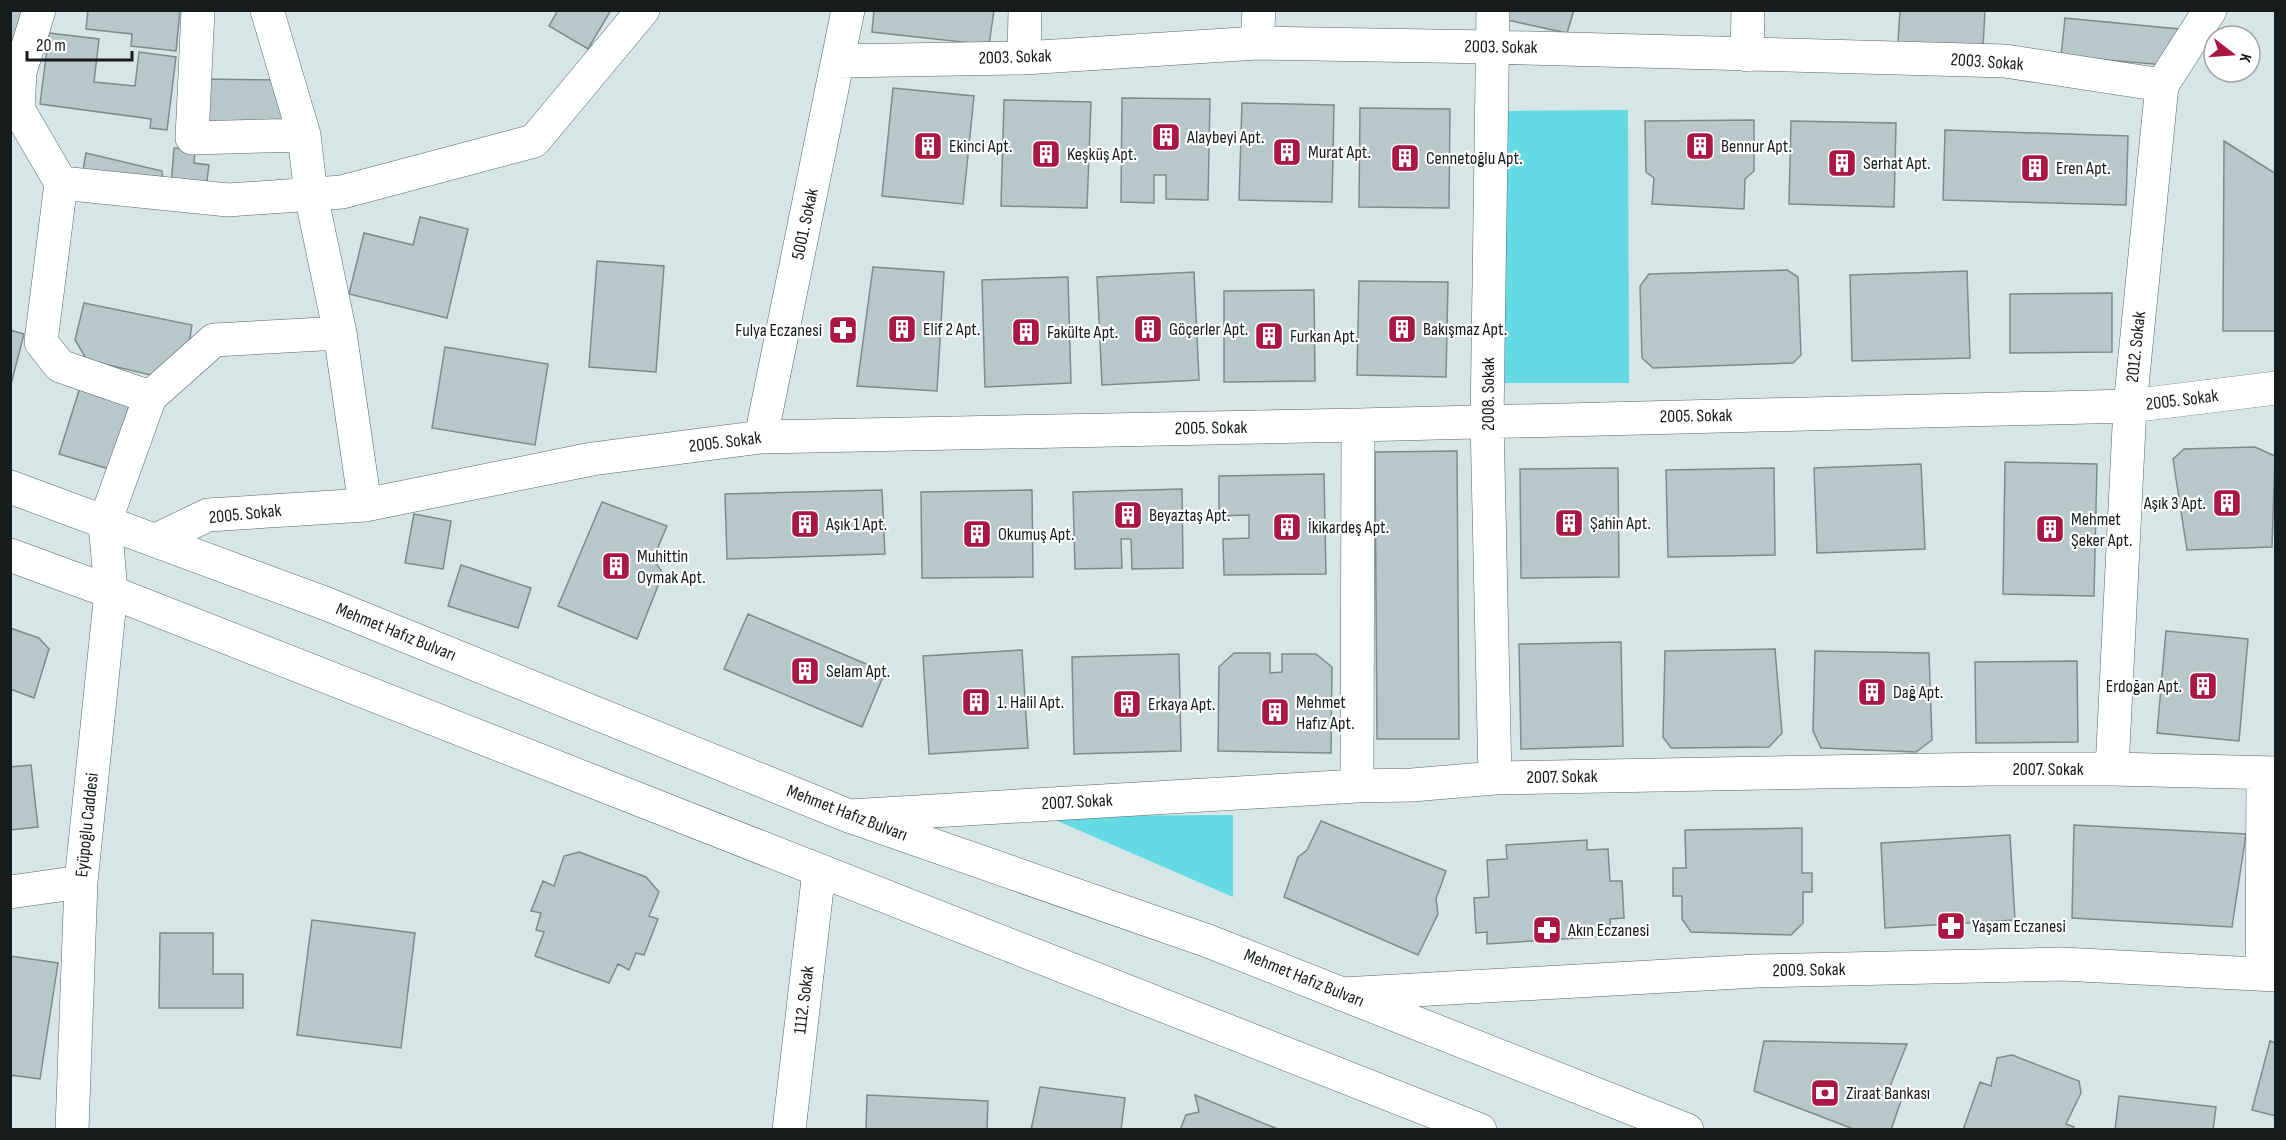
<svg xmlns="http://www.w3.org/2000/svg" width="2286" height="1140" font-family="'Sofia Sans Condensed',sans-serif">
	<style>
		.green { fill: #63dae4 }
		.building { fill: #b8c7c9; stroke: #7d8b8d; stroke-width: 1.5 }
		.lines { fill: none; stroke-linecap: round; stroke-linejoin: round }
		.street-casing { stroke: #586667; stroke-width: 34 }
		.secondary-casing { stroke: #586667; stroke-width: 34 }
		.street { stroke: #fff; stroke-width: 33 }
		.secondary { stroke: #fff; stroke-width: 33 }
		.labels { text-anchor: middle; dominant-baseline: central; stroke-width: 4.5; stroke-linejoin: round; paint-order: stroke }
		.street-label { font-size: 18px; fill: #161b1c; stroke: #fff }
		.poi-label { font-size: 18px; fill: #161b1c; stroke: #fff; text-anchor: start }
	</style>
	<rect width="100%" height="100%" fill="#d6e6e7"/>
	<path class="green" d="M1628,110L1629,383H1505V111Z
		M1233,815V897L1046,816Z"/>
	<path class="building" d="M10,10H24L10,60Z
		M88,10H180L176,51L131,46L132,34L86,29Z
		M558,10H611L588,49L549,26Z
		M874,10H994L989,45L872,32Z
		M1508,10H1574L1567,33L1507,20Z
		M1601,10H1706V11H1601Z
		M1900,10H1985L1983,48L1898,42Z
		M2065,18L2179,29L2165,65L2061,56Z
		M49,33L99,39L94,82L135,86L139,52L176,57L167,130L150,128L151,119L40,104Z
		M200,79L285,80V126L200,133Z
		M893,88L974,96L963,204L882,196Z
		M1122,98L1210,99L1208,200L1166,199V175H1154V203L1121,202Z
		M1004,100L1091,102L1087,208L1001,206Z
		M1242,103L1334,105L1332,202L1239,200Z
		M1360,108L1450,109L1449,208L1359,207Z
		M1754,120V171L1745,179L1744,209L1652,204L1654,178L1646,172L1645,121Z
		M1791,121L1896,123L1894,207L1789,204Z
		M1945,130L2128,136L2126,205L1943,200Z
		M2224,141L2276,174V331H2223Z
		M174,148L195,150L194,163L209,165L206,189L171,186Z
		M86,153L162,171L164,189L83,170Z
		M420,217L468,229L447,318L349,294L364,233L413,245Z
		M597,261L664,266L656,372L589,367Z
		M873,267L944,272L937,391L857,386Z
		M1787,270L1798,277L1801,355L1793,363L1653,368L1642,358L1640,286L1649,274Z
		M1967,271L1970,358L1852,361L1850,275Z
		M1194,272L1199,380L1102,385L1097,277Z
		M1068,277L1071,383L985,387L982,280Z
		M1359,281L1448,282L1446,377L1357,375Z
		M1314,290L1315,381L1224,382V291Z
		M2112,293V352L2010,353V294Z
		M84,303L192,325L188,348L155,376L87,360L75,340Z
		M10,330L24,334L10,388Z
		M445,347L548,364L535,445L432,428Z
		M83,378L133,394L109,469L59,454Z
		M2255,447L2275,456L2272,547L2187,550L2173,459L2184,449Z
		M1457,451L1459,739H1377L1375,452Z
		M2005,462L2097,464L2094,596L2003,594Z
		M1921,464L1925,549L1817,553L1814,468Z
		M1618,468L1619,577L1521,578L1520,469Z
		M1774,468L1775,555L1668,557L1666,470Z
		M1324,474L1326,574L1224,575L1223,539L1249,538V515L1219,516V476Z
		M1182,489L1183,568L1132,569L1131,539H1121L1122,568L1075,569L1073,492Z
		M882,490L885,554L727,559L725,494Z
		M1032,490L1033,577L922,578L921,492Z
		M602,502L667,526L653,559L663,573L637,639L558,606Z
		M414,514L451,521L443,569L405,563Z
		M461,565L531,588L518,628L448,606Z
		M748,614L885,672L862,727L724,669Z
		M10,628L39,638L49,649L34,698L10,689Z
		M2166,631L2248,639L2239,741L2157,733Z
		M1621,642L1623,746L1521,749L1519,644Z
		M1775,649L1782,733L1769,747L1671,748L1663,737L1665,651Z
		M1022,650L1028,748L929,754L923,656Z
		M1815,651L1929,653L1932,740L1916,752L1821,748L1813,731Z
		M1234,653H1270V673L1282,672V654H1316L1332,667L1331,753L1218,751L1219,667Z
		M1179,654L1181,751L1074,754L1072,657Z
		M2077,661L2078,742L1976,743L1975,662Z
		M31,765L38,827L10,830V767Z
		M1321,821L1446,871L1436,899L1438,914L1418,955L1284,897L1298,857L1307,850Z
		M2074,825L2246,834L2232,927L2072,918Z
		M1802,828V873H1812V892H1803V923L1791,935L1691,932L1682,919V896H1673V868H1686L1685,830Z
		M2010,835L2015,920L1885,928L1881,843Z
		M1587,840V850L1608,849L1610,881H1622L1624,918L1610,919L1611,936L1487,944V932L1476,933L1474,898L1489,897L1487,860L1507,859L1506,845Z
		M579,852L646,877L659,892L649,916L658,919L644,955L636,953L629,970L618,964L609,983L535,956L544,932L536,930L541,913L531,911L543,881L554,886L564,856Z
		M312,920L415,933L401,1048L297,1035Z
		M160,933H213V974H243V1008H159Z
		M10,956L58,963L40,1079L10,1075Z
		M1764,1041L1907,1044L1889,1089L1903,1095L1891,1130H1856L1754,1091Z
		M2270,1041L2276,1043V1116L2252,1110Z
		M2012,1055L2079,1081L2081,1093L2066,1124L2074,1127L2073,1130H1963L1980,1082L1991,1086L1997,1058Z
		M1040,1087L1125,1098L1121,1130H1031Z
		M867,1095L988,1101L987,1130H866Z
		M1195,1095L1280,1130H1180L1186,1115L1199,1112Z
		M2119,1096L2216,1107L2213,1130H2115Z"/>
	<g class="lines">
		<g class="street-casing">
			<path id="street" d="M39,10L20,72L18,109L61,183L41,342L60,366L150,397
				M198,10L192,138L304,135
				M267,10L304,135L311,195L340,333L365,505
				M1493,10L1487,421L1495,778
				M1257,43L1259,10
				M1747,55L1748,10
				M1024,58L1025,10
				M838,61L1024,58L1257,43L1492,47L2005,61L2162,85
				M61,183L228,200L342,192L534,141L643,10
				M761,437L848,10
				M156,540L208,515L365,505L592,459L761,437L1358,425L2130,406L2276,388
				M2112,769L2130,406L2162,85L2210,10
				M1357,786L1358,425
				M849,816L1357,786L1412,785L1495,778L1991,769H2112L2276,773
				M10,892L81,882
				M2262,974L2263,773
				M1342,994L1757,971L2062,964L2276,975
				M72,1130L81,882L111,592L105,522L150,397L214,340L340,333
				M789,1130L819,871"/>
		</g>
		<g class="secondary-casing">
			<path id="secondary" d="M10,487L327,604L849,816L1208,941L1687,1130
				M10,555L111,592L1480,1130"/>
		</g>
		<use href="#street" class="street"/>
		<use href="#secondary" class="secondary"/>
	</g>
	<defs>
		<g id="building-square" transform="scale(1.5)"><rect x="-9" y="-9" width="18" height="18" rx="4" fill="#ab1745" stroke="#fff"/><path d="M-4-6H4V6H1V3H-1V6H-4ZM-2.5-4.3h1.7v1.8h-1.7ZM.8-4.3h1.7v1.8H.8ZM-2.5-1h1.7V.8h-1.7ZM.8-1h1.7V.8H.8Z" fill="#fff"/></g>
		<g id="pharmacy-square" transform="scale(1.5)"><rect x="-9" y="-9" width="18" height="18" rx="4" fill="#ab1745" stroke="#fff"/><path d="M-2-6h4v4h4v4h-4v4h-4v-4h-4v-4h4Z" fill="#fff"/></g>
		<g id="bank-square" transform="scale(1.5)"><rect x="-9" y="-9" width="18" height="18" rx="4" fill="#ab1745" stroke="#fff"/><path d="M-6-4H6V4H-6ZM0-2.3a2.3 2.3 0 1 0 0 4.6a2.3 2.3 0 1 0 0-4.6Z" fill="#fff"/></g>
	</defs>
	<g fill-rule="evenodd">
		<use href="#building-square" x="1166" y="137"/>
		<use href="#building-square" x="928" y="146"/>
		<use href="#building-square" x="1700" y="146"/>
		<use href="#building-square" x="1287" y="152"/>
		<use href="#building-square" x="1046" y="154"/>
		<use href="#building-square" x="1405" y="158"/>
		<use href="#building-square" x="1842" y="163"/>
		<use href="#building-square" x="2035" y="168"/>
		<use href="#building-square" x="902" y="329"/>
		<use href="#building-square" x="1148" y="329"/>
		<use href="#building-square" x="1402" y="329"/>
		<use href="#pharmacy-square" x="843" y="330"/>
		<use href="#building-square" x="1026" y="332"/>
		<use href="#building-square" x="1269" y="336"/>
		<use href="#building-square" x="2227" y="503"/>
		<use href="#building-square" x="1128" y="515"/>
		<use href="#building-square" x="1569" y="523"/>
		<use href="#building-square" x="805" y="524"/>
		<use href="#building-square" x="1287" y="527"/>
		<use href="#building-square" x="2050" y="529"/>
		<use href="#building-square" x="977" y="534"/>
		<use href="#building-square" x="616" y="566"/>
		<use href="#building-square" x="805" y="671"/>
		<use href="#building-square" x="2203" y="686"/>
		<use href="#building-square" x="1872" y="692"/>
		<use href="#building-square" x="976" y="702"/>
		<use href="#building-square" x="1127" y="704"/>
		<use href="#building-square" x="1275" y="712"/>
		<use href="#pharmacy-square" x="1951" y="926"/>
		<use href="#pharmacy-square" x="1547" y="930"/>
		<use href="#bank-square" x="1825" y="1093"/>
	</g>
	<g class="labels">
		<g class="street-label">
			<text transform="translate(1501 47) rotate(1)">2003. Sokak</text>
			<text transform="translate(1015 57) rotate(-2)">2003. Sokak</text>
			<text transform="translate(1987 62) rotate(4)">2003. Sokak</text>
			<text transform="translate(805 224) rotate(-78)">5001. Sokak</text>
			<text transform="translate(2136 347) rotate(-84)">2012. Sokak</text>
			<text transform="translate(1488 394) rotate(-90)">2008. Sokak</text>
			<text transform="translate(2182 400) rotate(-7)">2005. Sokak</text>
			<text transform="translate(1696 416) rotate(-1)">2005. Sokak</text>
			<text transform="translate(1211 428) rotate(-1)">2005. Sokak</text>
			<text transform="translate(725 442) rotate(-7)">2005. Sokak</text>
			<text transform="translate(245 514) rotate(-6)">2005. Sokak</text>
			<text transform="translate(396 632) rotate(22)">Mehmet Hafız Bulvarı</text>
			<text x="2048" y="769">2007. Sokak</text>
			<text transform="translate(1562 777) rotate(-1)">2007. Sokak</text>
			<text transform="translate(1077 802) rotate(-3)">2007. Sokak</text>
			<text transform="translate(847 813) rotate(21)">Mehmet Hafız Bulvarı</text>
			<text transform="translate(87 825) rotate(-84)">Eyüpoğlu Caddesi</text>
			<text transform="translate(1809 970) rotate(-1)">2009. Sokak</text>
			<text transform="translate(1304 978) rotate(22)">Mehmet Hafız Bulvarı</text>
			<text transform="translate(804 1000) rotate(-83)">1112. Sokak</text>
		</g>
		<g class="poi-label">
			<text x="1187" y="137">Alaybeyi Apt.</text>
			<text x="949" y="146">Ekinci Apt.</text>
			<text x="1721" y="146">Bennur Apt.</text>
			<text x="1308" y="152">Murat Apt.</text>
			<text x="1067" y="154">Keşküş Apt.</text>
			<text x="1426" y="158">Cennetoğlu Apt.</text>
			<text x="1863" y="163">Serhat Apt.</text>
			<text x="2056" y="168">Eren Apt.</text>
			<text x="923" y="329">Elif 2 Apt.</text>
			<text x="1169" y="329">Göçerler Apt.</text>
			<text x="1423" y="329">Bakışmaz Apt.</text>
			<text x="822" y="330" text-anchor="end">Fulya Eczanesi</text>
			<text x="1047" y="332">Fakülte Apt.</text>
			<text x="1290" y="336">Furkan Apt.</text>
			<text x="2206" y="503" text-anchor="end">Aşık 3 Apt.</text>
			<text x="1149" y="515">Beyaztaş Apt.</text>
			<text x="2071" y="519">Mehmet<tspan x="2071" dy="21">Şeker Apt.</tspan></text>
			<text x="1590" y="523">Şahin Apt.</text>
			<text x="826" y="524">Aşık 1 Apt.</text>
			<text x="1308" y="527">İkikardeş Apt.</text>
			<text x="998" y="534">Okumuş Apt.</text>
			<text x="637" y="556">Muhittin<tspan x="637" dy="21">Oymak Apt.</tspan></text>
			<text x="826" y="671">Selam Apt.</text>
			<text x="2182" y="686" text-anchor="end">Erdoğan Apt.</text>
			<text x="1893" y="692">Dağ Apt.</text>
			<text x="997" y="702">1. Halil Apt.</text>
			<text x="1296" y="702">Mehmet<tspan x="1296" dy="21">Hafız Apt.</tspan></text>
			<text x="1148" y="704">Erkaya Apt.</text>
			<text x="1972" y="926">Yaşam Eczanesi</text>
			<text x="1568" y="930">Akın Eczanesi</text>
			<text x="1846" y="1093">Ziraat Bankası</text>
		</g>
	</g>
	<rect width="2286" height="1140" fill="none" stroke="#161b1c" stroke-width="24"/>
	<g transform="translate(2232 54) rotate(107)"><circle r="28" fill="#ffffff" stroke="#a2a4a4" stroke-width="1.5"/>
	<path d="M0-4.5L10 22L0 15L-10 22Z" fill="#ab1745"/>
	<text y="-9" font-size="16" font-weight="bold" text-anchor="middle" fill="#161b1c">K</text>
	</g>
	<path d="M27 51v9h105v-9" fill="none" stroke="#161b1c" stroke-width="3"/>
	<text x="36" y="51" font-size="18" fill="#161b1c" stroke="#ffffff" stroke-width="4.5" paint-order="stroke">20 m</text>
</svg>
